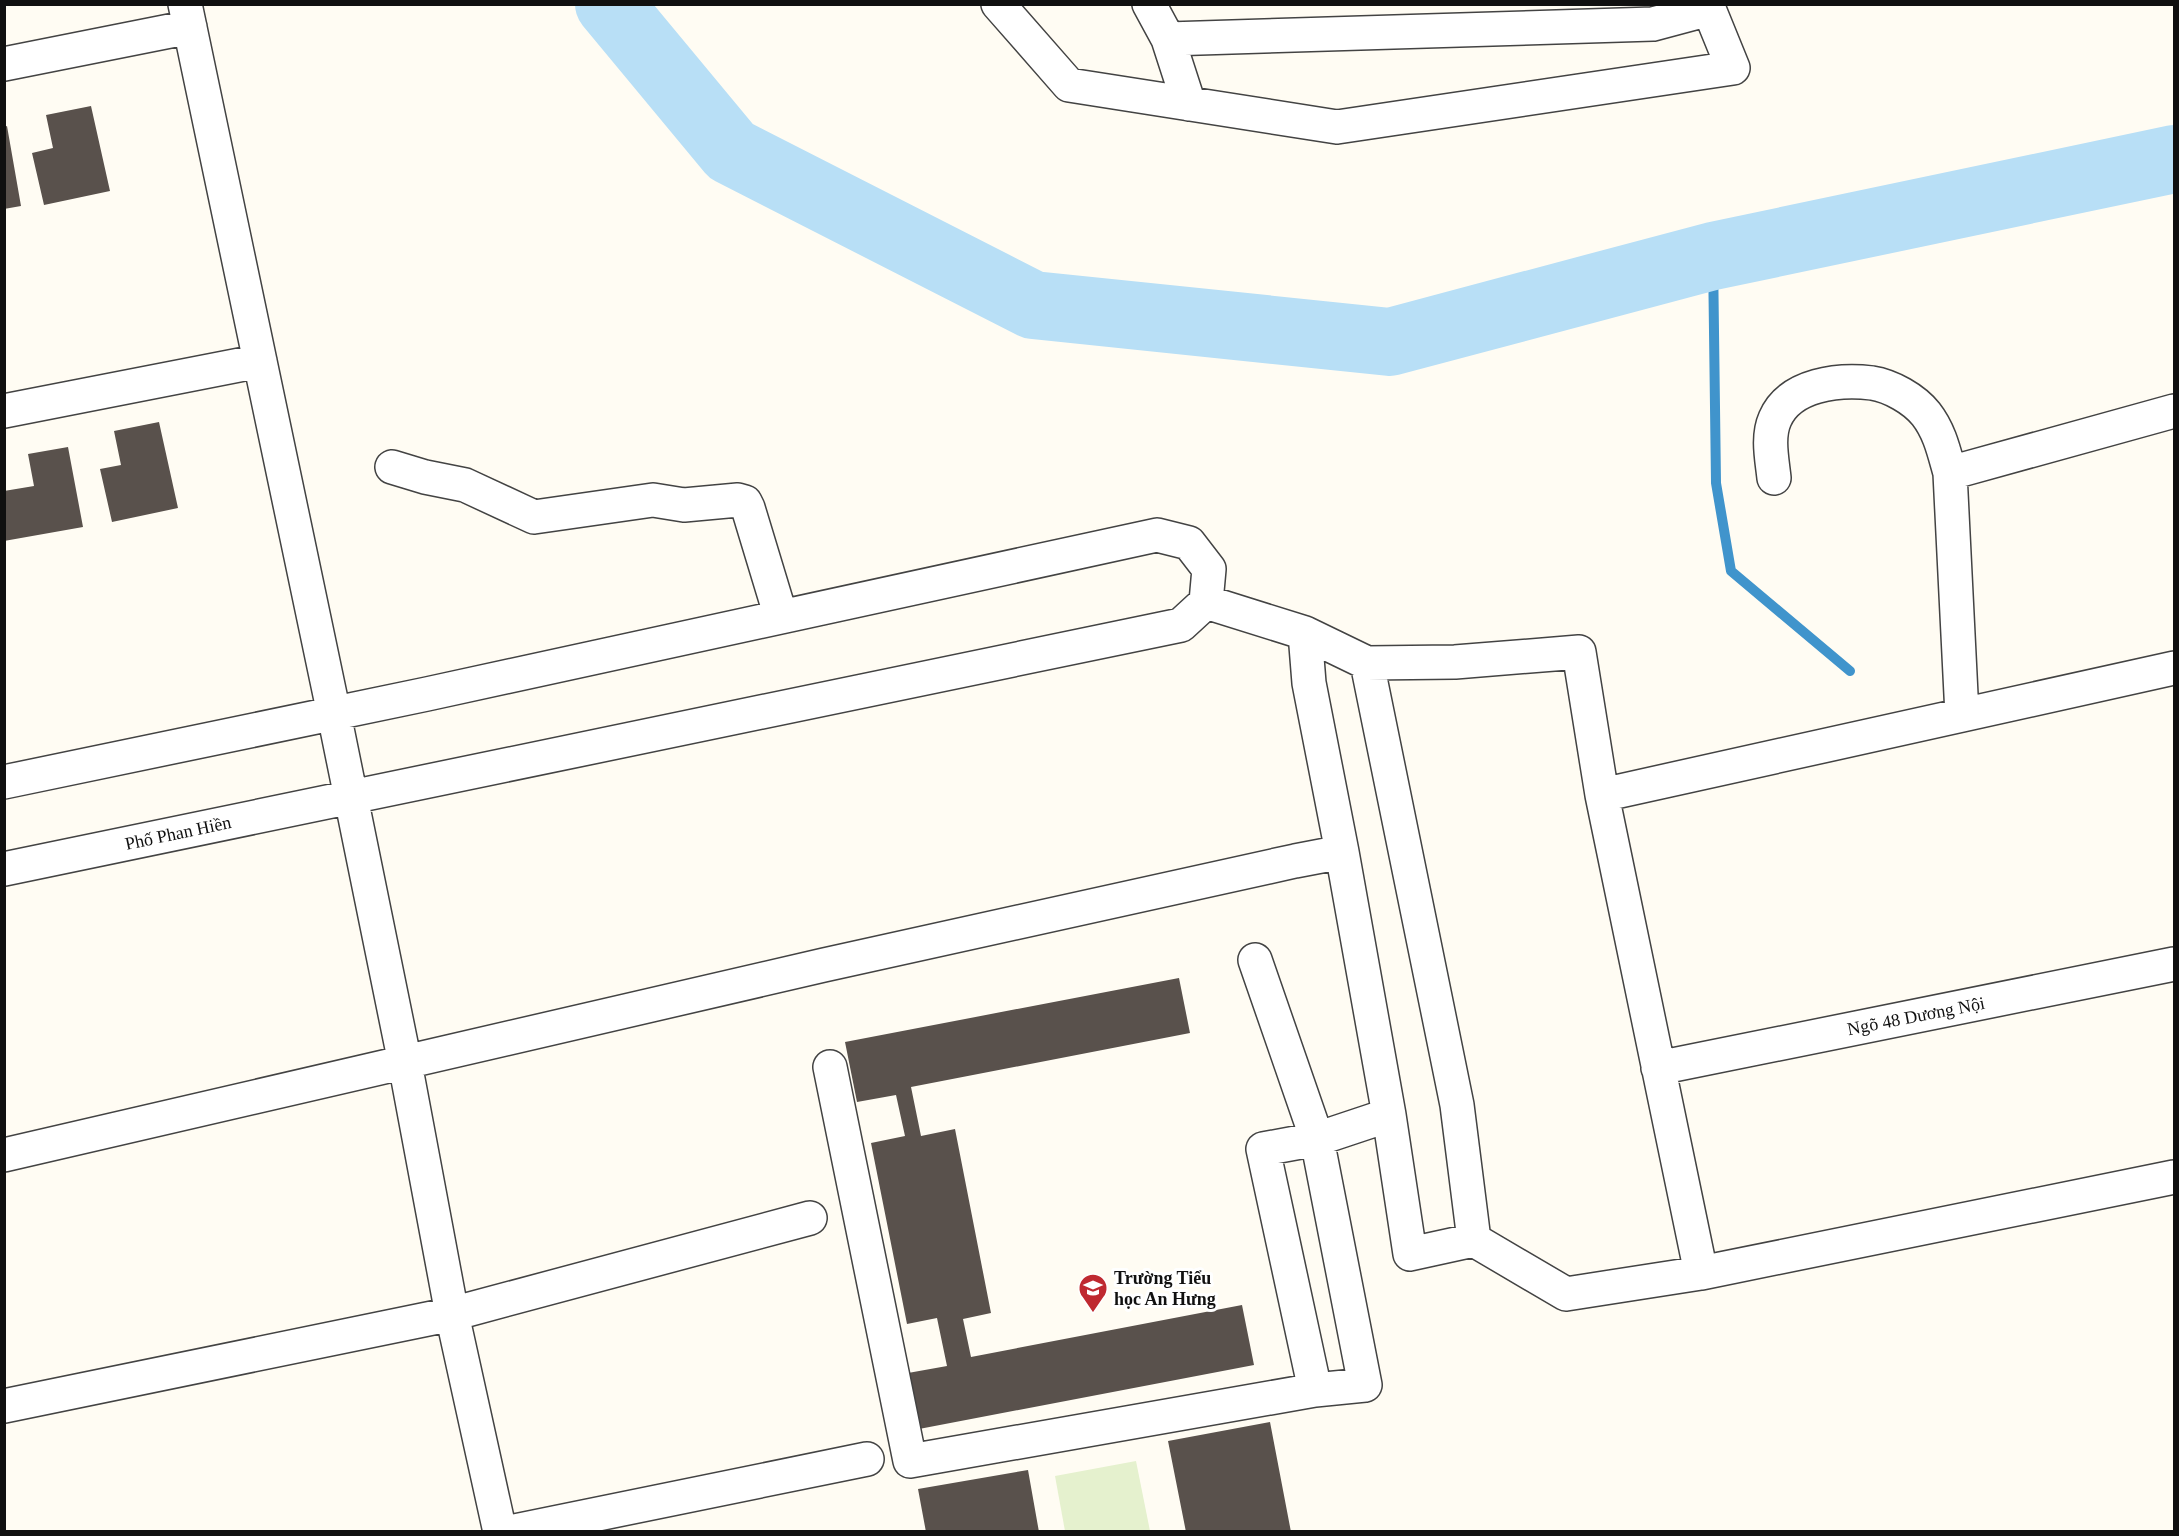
<svg xmlns="http://www.w3.org/2000/svg" width="2179" height="1536" font-family="Georgia,serif">
	<style>
		.pitch { fill: #e5f1ce }
		.lines { fill: none; stroke-linecap: round; stroke-linejoin: round }
		.stream { stroke: #4094cc; stroke-width: 10 }
		.river { stroke: #b8dff6; stroke-width: 68 }
		.building { fill: #59514c }
		.minor-casing { stroke: #434343; stroke-width: 36 }
		.minor { stroke: #fff; stroke-width: 33 }
		.labels { text-anchor: middle; dominant-baseline: central; stroke-width: 6; stroke-linejoin: round; paint-order: stroke }
		.street-label { font-size: 18px; fill: #101010; stroke: #fff }
		.poi-label { font-size: 18px; font-weight: bold; fill: #101010; stroke: #fff; text-anchor: start }
	</style>
	<rect width="100%" height="100%" fill="#fffcf3"/>
	<path class="pitch" d="M1136,1461L1150,1531H1065L1055,1476Z"/>
	<g class="lines">
		<path class="stream" d="M1713,256L1716,483L1731,571L1850,671"/>
		<path class="river" d="M609,4L731,151L1033,305L1390,342L1713,256L2174,159"/>
	</g>
	<path class="building" d="M91,106L110,191L44,205L32,153L53,148L46,115Z
		M7,126L21,206L4,209V127Z
		M159,422L178,508L112,522L100,469L121,465L114,431Z
		M68,447L83,527L4,541V491L34,486L28,454Z
		M1179,978L1190,1033L911,1087L921,1136L955,1129L991,1313L963,1319L971,1357L1242,1305L1254,1365L919,1429L908,1373L947,1366L937,1318L907,1324L871,1143L905,1136L896,1095L857,1102L845,1042Z
		M1270,1422L1291,1532H1186L1168,1441Z
		M1028,1470L1039,1532H926L918,1489Z"/>
	<g class="lines">
		<g class="minor-casing">
			<path id="minor" d="M185,4L334,714L405,1063L452,1314L500,1532
				M998,4L1069,85L1337,127L1733,68L1709,9L1653,24L1168,39
				M1149,4L1168,39L1189,104
				M4,64L190,27
				M4,411L260,361
				M392,467L425,477L465,485L534,517L653,500L684,505L738,500L745,502L748,508L781,617
				M1950,473L2174,411
				M1774,478C1772,459 1767,437 1775,419C1790,384 1839,379 1872,383C1891,386 1914,399 1926,414C1940,432 1944,452 1950,473L1962,715
				M1206,602L1305,633
				M1367,663L1457,1105L1474,1240
				M4,782L427,694L1157,535L1189,543L1209,569L1206,602L1181,625L4,869
				M1602,795L2174,668
				M1255,960L1317,1139L1365,1385L1315,1390
				M830,1067L910,1461L1315,1390L1263,1149L1317,1139L1389,1115
				M1658,1068L2174,964
				M4,1155L824,965L1295,861L1342,852
				M1701,1273L1602,795L1579,652L1455,662L1367,663L1305,633L1309,683L1342,852L1389,1115L1410,1254L1474,1240L1566,1294L1701,1273L2174,1177
				M4,1406L452,1314L810,1218
				M510,1532L867,1459"/>
		</g>
		<use href="#minor" class="minor"/>
	</g>
	<defs>
		<g id="school-pin" transform="scale(1.5)"><path d="M0 17L-7.5 6A9.5 9.5 0 1 1 7.5 6Z" fill="#bf2930" stroke="#fff"/><path d="M0-5L7-2L0 1L-7-2ZM-4 1L0 2.5L4 1V4Q0 6-4 4Z" fill="#fff"/></g>
	</defs>
	<g fill-rule="evenodd">
		<use href="#school-pin" x="1093" y="1288"/>
	</g>
	<g class="labels">
		<g class="street-label">
			<text transform="translate(178 833) rotate(-12)">Phố Phan Hiền</text>
			<text transform="translate(1916 1016) rotate(-11)">Ngõ 48 Dương Nội</text>
		</g>
		<g class="poi-label">
			<text x="1114" y="1278">Trường Tiểu<tspan x="1114" dy="21">học An Hưng</tspan></text>
		</g>
	</g>
	<rect width="2179" height="1536" fill="none" stroke="#101010" stroke-width="12"/>
</svg>
